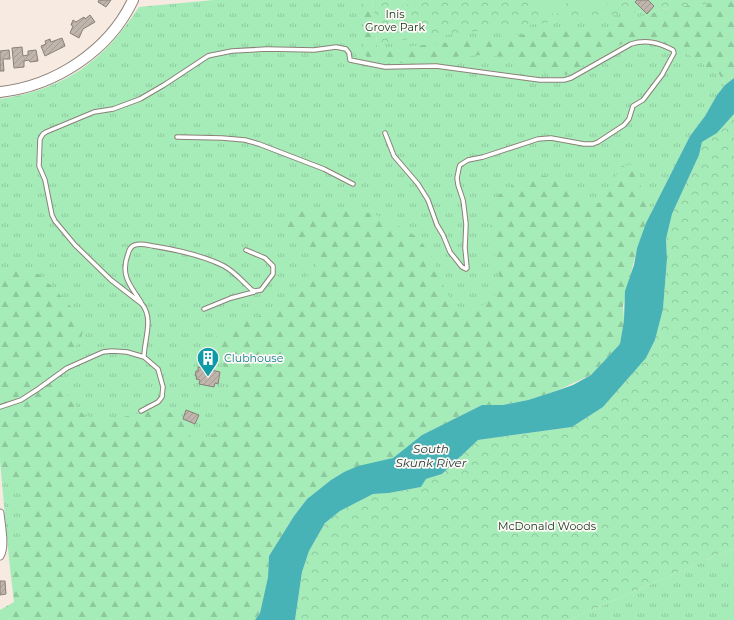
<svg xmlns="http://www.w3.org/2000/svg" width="734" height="620" font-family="Montserrat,sans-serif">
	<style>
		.grass { fill: url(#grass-tufts) }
		.forest { fill: url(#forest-firs) }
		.park { fill: url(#park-crowns) }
		.pitch { fill: #a5ecb8 }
		.water { fill: #47b3b6 }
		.building { fill: url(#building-hatch); stroke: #8a8077 }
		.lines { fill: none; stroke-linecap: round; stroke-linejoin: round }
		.service-casing { stroke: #8c8179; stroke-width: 5.5 }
		.minor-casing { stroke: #8c8179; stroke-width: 9 }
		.secondary-casing { stroke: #8c8179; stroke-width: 12 }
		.service { stroke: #fff; stroke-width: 3.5 }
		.minor { stroke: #fff; stroke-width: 7 }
		.secondary { stroke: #fff; stroke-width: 10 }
		.labels { text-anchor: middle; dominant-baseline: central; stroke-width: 3.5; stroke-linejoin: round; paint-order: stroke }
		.park-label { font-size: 11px; fill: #11361e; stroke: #fef9f5 }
		.culture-label { font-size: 11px; fill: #0d838f; stroke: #fef9f5; text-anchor: start }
		.water-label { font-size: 12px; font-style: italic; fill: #233b3b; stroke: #fef9f5 }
	</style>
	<defs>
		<pattern id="grass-tufts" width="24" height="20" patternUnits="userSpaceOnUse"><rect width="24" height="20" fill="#a5ecb8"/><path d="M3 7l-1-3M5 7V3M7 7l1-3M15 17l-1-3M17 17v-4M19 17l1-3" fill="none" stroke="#8dc99d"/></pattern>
		<pattern id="forest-firs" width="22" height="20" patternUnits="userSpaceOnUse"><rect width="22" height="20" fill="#a5ecb8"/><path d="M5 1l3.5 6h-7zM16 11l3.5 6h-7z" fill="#8dc99d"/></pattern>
		<pattern id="park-crowns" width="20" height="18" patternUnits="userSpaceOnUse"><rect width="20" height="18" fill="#a5ecb8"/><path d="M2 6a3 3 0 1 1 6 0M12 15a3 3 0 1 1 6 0" fill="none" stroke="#8dc99d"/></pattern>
		<pattern id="building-hatch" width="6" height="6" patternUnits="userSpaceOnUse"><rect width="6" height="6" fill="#c0b5ac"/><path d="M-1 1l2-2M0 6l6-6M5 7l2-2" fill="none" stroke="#a49b93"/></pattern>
	</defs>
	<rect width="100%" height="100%" fill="#f6eae1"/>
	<path class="grass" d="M214,0H372L377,42L712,3L718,72L725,85L717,95L705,116L690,136L646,223L217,538L9,559L0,461V99C65,89 103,62 139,7Z
		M734,548V620H569Z"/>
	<path class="forest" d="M675,0H734V78L725,85L718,72H713L698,60L672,46L658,42L642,39L625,42L590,61L570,74L561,75L555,73L532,71L506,57L485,55L462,56L408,63L377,62L369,60L364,53L363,13L364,3L369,1L371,4L377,47L379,49H385L529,34L560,29L610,27L625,21L671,8Z
		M635,164L640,175L641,190L648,199L651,215L646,223L637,248L623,306L624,320L620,344L591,375L556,391L528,400L503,405H482L422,435L393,458L344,472L331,480L307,499L294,516L269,556L268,577L260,613L255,620H0V610L14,602L9,559L20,535L24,505L19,489L1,467L0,270L39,274L68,303L85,324L81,338L63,368L68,397L84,415L103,421L152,411L165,409L183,421L191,438L207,440L219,429L227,401L226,369L218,358L216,337L232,325L263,315L316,268L317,252L301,240L287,233V222L290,213L327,206L374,214L395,224L419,238L431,256L446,292L458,309L473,312L492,298L502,286L496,266L490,228L498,195L525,178L547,176L569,186L591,204L603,202L613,180L622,166Z"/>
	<path class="park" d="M372,0H713L712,3L377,43Z
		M734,114V548L569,620H295L302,572L309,551L325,523L340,511L373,494L389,493L421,487L426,479L442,474L478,440L572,427L603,407L646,358L655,340L663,309L667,259L666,239L672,214L699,155L702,142L717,133Z"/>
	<path class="pitch" d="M399,0H418V3L400,6Z
		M540,0H566L567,12L541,15Z
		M581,0H607L608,7L582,10Z"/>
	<path class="water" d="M734,78V114L717,133L702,142L699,155L672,214L666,239L667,259L663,309L655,340L646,358L603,407L572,427L478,440L442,474L426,479L421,487L389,493L373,494L340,511L325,523L309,551L302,572L295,620H255L260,613L268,577L269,556L294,516L307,499L331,480L344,472L358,466L393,458L422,435L482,405H503L528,400L556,391L573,385L591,375L620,344L624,320L625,291L634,265L637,248L646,223L690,136L705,116L717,95L725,85Z"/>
	<path class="building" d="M99,0H111L106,7L98,2Z
		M637,0H648L654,6L647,14L635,2Z
		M90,15L95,22L83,29L79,38L70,33L73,26L71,25L73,20L76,22L84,17L85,19Z
		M62,38L65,46L45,56L41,46L46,44L45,41L50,39L51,42Z
		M22,47L23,56L28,55V51L36,50L38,61L30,62L29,60L24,61V67L14,68L12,48Z
		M9,50L10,59H3L4,71H0V51Z
		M198,367L220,372L218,384L215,383L214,387L199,384L200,380L196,379L197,376H195L196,371H198Z
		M186,410L199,415L195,424L183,419Z
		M0,581H5L6,594L0,595Z"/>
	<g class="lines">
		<g class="service-casing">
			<path id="service" d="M177,137L222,138L245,140L259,144L324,169L353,184
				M141,302C130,285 120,275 128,254C129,250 131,246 135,245C140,243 148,245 153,246C178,250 202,255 224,266C235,272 243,282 252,290L255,291L261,290L273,274V266L265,258L246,250
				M204,309L231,298L254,292
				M144,357C144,340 154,319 142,304L111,280L75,245L55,221L52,215L45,180L39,166L40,139L43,134L46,132L94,112L113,109L140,99L164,85L208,56L212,55L232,51L267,49L314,50L336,47L346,49L349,53L350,60L385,67L436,66L540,80H564L571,78L631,44C647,39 659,43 673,50L674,53L662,75L643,100L633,106L629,119L624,125L598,142L593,144H584L551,138L538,139L483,157L468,160L460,165L459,168L457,178L458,185L463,200L464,207L466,224L465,248L467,268L466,269L462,267L450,252L443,235L437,225L428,200L418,184L394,156L385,133
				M0,407L21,400L38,389L67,368L103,352L112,351L127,352L144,357L158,369L163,387L162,397L158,402L141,411"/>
		</g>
		<g class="minor-casing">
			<path id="minor" d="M0,513C1,524 6,547 0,556"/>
		</g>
		<g class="secondary-casing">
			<path id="secondary" d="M0,92C55,86 109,51 133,0"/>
		</g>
		<use href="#service" class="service"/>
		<use href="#minor" class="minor"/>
		<use href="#secondary" class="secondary"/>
	</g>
	<defs>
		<g id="building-pin" transform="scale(1.15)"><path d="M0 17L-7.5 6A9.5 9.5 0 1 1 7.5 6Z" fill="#0f9aa8" stroke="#fef9f5"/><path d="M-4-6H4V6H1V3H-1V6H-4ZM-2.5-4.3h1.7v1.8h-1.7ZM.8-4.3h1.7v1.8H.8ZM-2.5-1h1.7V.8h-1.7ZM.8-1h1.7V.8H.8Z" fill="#fff"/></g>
	</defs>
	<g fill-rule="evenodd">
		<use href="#building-pin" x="208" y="358"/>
	</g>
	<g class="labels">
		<g class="park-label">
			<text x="395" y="14">Inis<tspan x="395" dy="13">Grove Park</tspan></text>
			<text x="547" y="526">McDonald Woods</text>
		</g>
		<g class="culture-label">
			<text x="224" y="358">Clubhouse</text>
		</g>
		<g class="water-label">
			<text x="431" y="448">South<tspan x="431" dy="14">Skunk River</tspan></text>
		</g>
	</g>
</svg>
